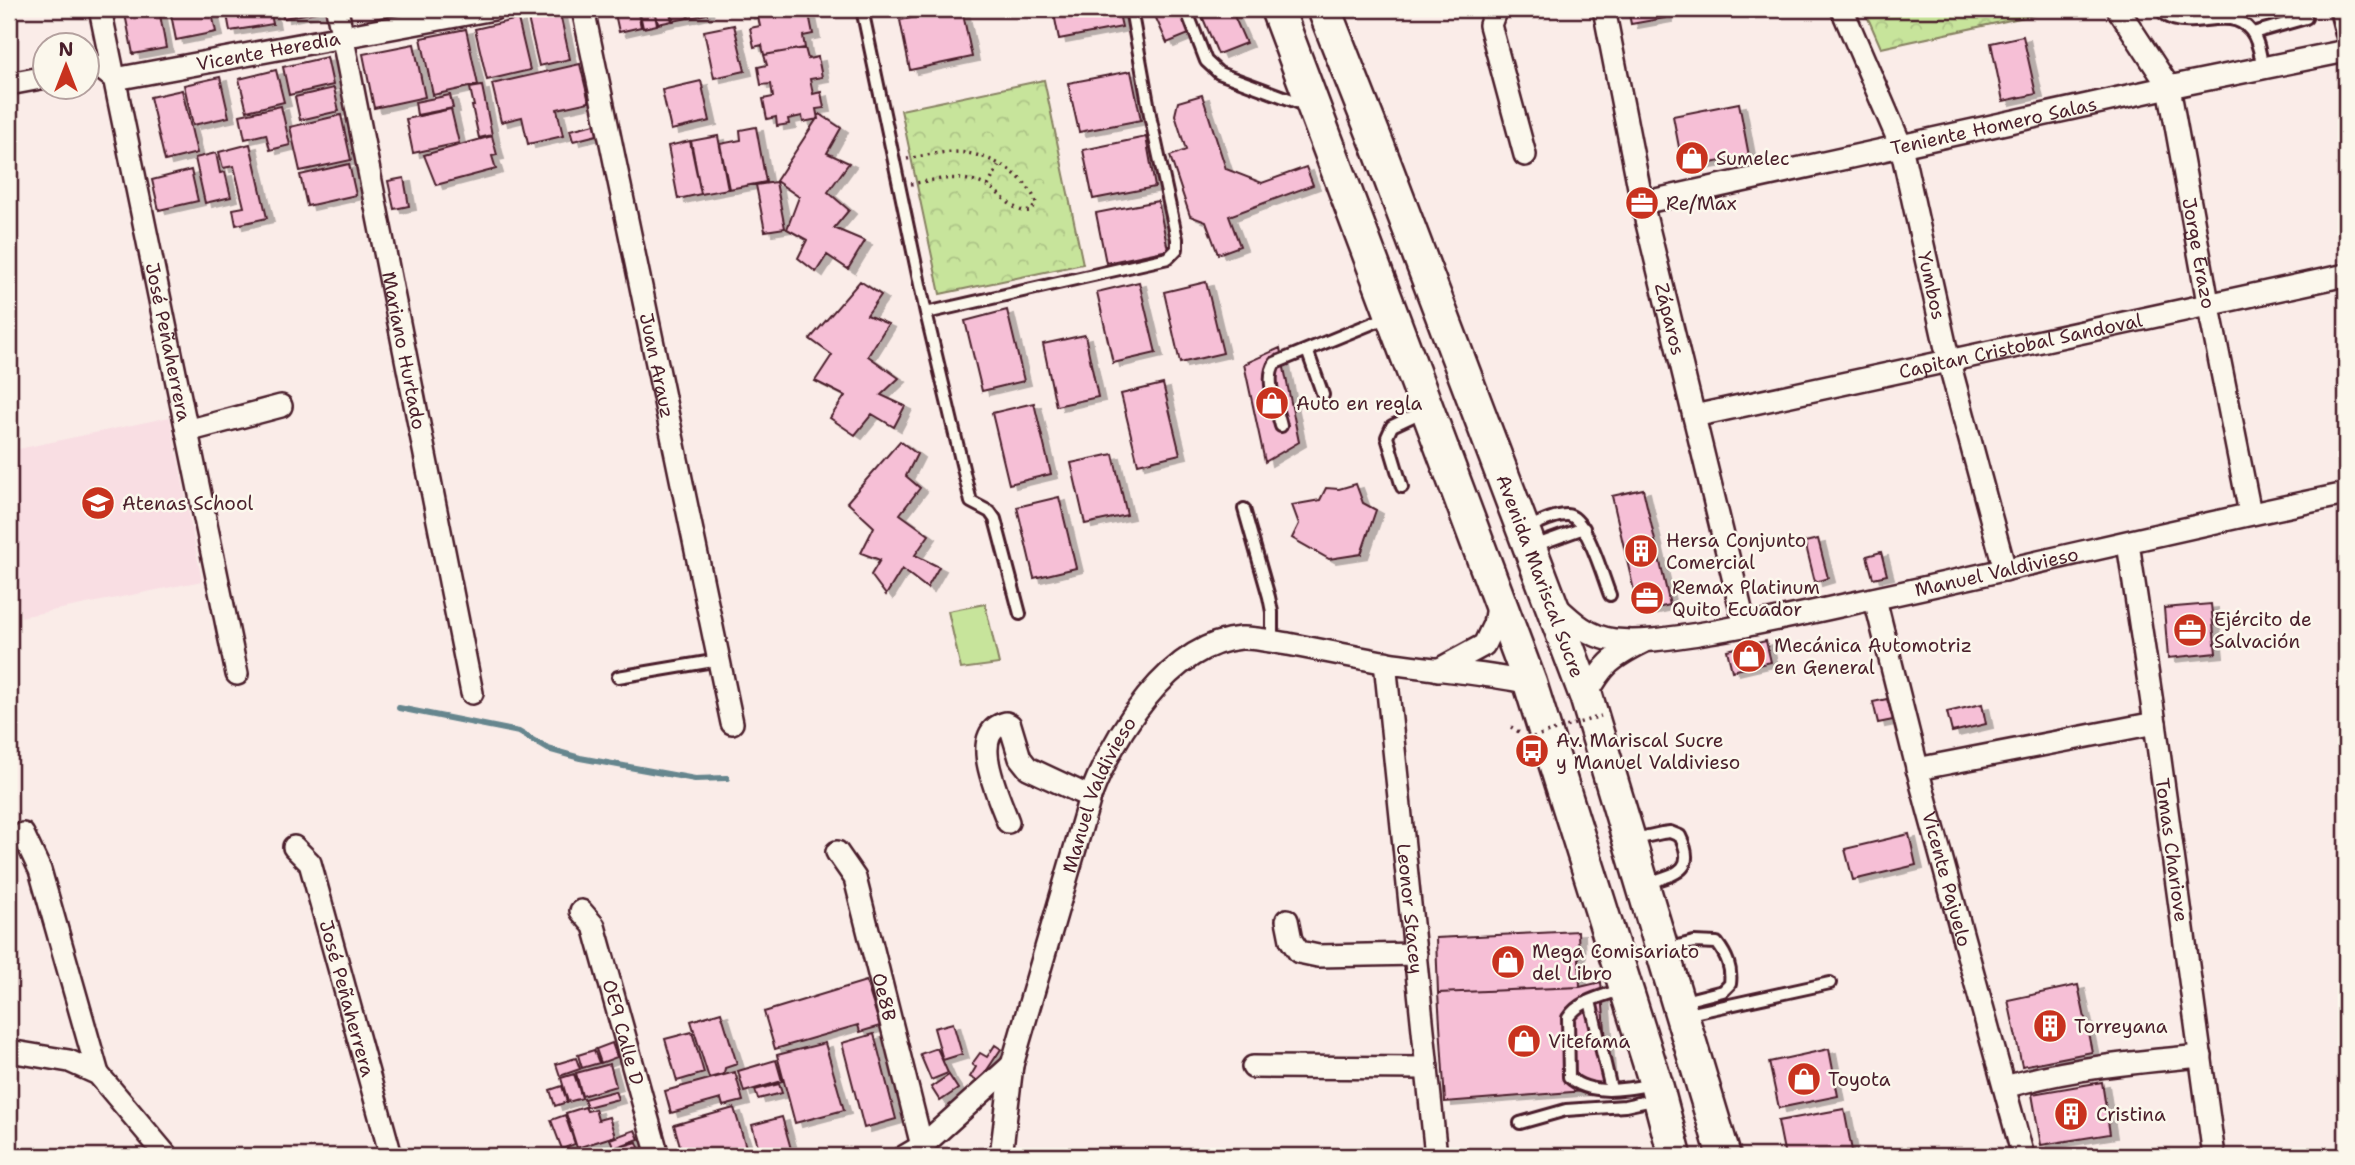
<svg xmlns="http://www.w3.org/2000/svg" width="2355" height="1165" font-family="'Shantell Sans',sans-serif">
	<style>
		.built { fill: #f9dee3 }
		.park { fill: url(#park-crowns); stroke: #888263; stroke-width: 2 }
		.garden { fill: #c7e49b; stroke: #888263; stroke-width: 2 }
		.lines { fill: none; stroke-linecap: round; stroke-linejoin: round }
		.stream { stroke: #66868e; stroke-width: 6 }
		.building { fill: #f6bfd6; stroke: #4a1f2b; stroke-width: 2; filter: url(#shadow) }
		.lane-casing { stroke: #4a1f2b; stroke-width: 16 }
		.street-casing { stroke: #4a1f2b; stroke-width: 26 }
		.primary-casing { stroke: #4a1f2b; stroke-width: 37 }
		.path { stroke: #4a1f2b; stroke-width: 3.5; stroke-dasharray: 2 5; stroke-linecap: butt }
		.lane { stroke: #fbf7ec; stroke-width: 10 }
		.street { stroke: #fbf7ec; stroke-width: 21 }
		.primary { stroke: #fbf7ec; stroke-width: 32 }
		.path-bridge { stroke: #4a1f2b; stroke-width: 3.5; stroke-dasharray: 2 5; stroke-linecap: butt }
		.labels { text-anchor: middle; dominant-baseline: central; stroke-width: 5; stroke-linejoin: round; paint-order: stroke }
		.street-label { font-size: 19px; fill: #4a1f2b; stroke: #fbf7ec }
		.poi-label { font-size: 19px; fill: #4a1f2b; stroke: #fbf7ec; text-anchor: start }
	</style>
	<defs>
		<pattern id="park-crowns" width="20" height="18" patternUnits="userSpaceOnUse" patternTransform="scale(1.75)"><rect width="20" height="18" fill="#c7e49b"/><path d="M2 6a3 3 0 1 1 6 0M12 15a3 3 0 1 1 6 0" fill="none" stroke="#acc386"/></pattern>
		<filter id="shadow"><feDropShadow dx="7" dy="4" stdDeviation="0" flood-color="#0004"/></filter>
	</defs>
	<rect width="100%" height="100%" fill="#faece8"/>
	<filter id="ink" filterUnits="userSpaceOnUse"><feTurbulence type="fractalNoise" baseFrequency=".0143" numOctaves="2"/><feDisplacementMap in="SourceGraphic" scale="14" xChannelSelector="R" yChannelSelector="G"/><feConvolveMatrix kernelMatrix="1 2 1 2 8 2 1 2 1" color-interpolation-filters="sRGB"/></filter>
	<g filter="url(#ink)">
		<path class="built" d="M170,417L202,581L21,617L9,554V451Z"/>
		<path class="park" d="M1864,9H2061L1881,48Z
			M1044,80L1083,264L940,294L901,110Z"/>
		<path class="garden" d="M985,604L999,664L961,669L948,611Z"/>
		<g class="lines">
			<path class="stream" d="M399,708L519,732L548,749L580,758L695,779L727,778"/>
		</g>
		<path class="building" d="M124,9H159L166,48L133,54Z
			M170,9H211L216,32L176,40Z
			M226,9H270L273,24L230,31Z
			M282,9H316L317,12L283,18Z
			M548,9H559L570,59L539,66L527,14Z
			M614,9H637L641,27L619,32Z
			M639,9H654L657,25L643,28Z
			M655,9H669L672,21L658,24Z
			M670,9H686L688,18L673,21Z
			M687,9H706L707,14L689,18Z
			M745,9H797L798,17L809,14L813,34L803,36L805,48L764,55L762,45L754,47L750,28L760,26L757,13L747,15Z
			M962,9L972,57L910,70L900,20Z
			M1053,9H1118L1122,27L1059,39Z
			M1152,9H1179L1189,34L1167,43Z
			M1199,9H1231L1246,43L1218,54Z
			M1628,9H1664L1665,18L1631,24Z
			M518,19L530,70L487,80L475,29Z
			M734,25L745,71L714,78L704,31Z
			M466,29L478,85L433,95L421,38Z
			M2023,36L2036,94L2003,101L1991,43Z
			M414,44L425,97L374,108L363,54Z
			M805,48L808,59L818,57L822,77L810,79L813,94L821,92L824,108L816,109L818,119L803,122L802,116L788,119L789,124L777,126L776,117L767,119L763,99L773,97L771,84L761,85L758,67L767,65L764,55Z
			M327,57L333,85L289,95L283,67Z
			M580,64L589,102L557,109L563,136L528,144L522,117L501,122L492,84Z
			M276,70L284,102L247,111L239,79Z
			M1131,71L1141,120L1079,132L1068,83Z
			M220,77L229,117L193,125L184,85Z
			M701,81L710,121L671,130L662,90Z
			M482,86L492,135L479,138L472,106H474L470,88Z
			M334,88L339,111L300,120L295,97Z
			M182,90L197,153L165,161L150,97Z
			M450,95L453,108L417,115L415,102Z
			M1202,95L1226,169L1262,183L1306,167L1313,185L1229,216L1240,246L1218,254L1206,222L1190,216L1170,156L1186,150L1175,115L1178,102Z
			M1739,103L1749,156L1683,168L1673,116Z
			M281,106L290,145L270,150L266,134L245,139L240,115Z
			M451,109L459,143L413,153L406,119Z
			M820,114L841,128L827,153L849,163L828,192L849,210L834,228L865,241L848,269L827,255L816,272L798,258L807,240L787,229L799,197L776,181Z
			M341,115L351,160L300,171L290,127Z
			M595,124L597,135L573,141L570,130Z
			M756,127L766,182L729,189L720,144L741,140L740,130Z
			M492,136L497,155L492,156L496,169L436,185L424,155Z
			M718,136L728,189L701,194L691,141Z
			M1146,137L1155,187L1093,199L1083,150Z
			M690,141L701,194L678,199L668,146Z
			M250,144L267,218L236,225L233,209L244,207L234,166L223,168L219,152Z
			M216,153L220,173L225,172L231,197L205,203L195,158Z
			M349,164L356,195L307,206L300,175Z
			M191,170L198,201L159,210L152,180Z
			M404,178L409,206L394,209L388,181Z
			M776,182L785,228L765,231L756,185Z
			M1158,201L1168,250L1106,263L1096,213Z
			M860,281L881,295L867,315L888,324L868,356L899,378L881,395L905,406L894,427L872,414L855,435L830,418L845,396L815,381L832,355L810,339Z
			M1139,282L1156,353L1113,363L1097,292Z
			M1206,282L1223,353L1180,363L1164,292Z
			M1007,310L1024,381L982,391L965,321Z
			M1085,335L1098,397L1056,406L1043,344Z
			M1280,348L1299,442L1265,462L1244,364Z
			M1163,384L1180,454L1138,464L1121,394Z
			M1034,403L1051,474L1009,484L992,413Z
			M900,441L917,454L906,476L920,488L900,514L929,535L915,555L939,567L927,588L902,569L886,595L871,575L880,560L861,553L874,527L847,502Z
			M1113,454L1127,515L1085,524L1071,463Z
			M1356,484L1363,503L1376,510L1361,554L1329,559L1292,538L1299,524L1292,505L1320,500L1326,488L1339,489Z
			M1643,489L1670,605L1639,612L1612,496Z
			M1059,497L1076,568L1034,578L1017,507Z
			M1818,539L1828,578L1815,582L1805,542Z
			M1881,552L1887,575L1873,578L1867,556Z
			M2211,604L2216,653L2168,658L2164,608Z
			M1766,641L1771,662L1732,671L1727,650Z
			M1887,699L1893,720L1878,723L1873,702Z
			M1982,704L1986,724L1952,732L1947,712Z
			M1909,834L1916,865L1853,880L1845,849Z
			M1578,931L1580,987L1438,993L1436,938Z
			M866,981L880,1026L860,1032L858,1025L775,1049L764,1012Z
			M1601,982L1610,1089L1445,1102L1438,993L1580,987Z
			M2078,985L2092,1052L2022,1066L2008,1000Z
			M721,1012L737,1064L725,1068L724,1074L709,1078L691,1021Z
			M953,1023L962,1054L943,1060L934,1028Z
			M692,1032L704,1073L677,1081L665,1039Z
			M874,1034L896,1119L864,1128L842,1043Z
			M612,1043L617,1057L601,1063L596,1049Z
			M825,1043L844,1110L795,1123L777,1055Z
			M995,1045L1001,1049L979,1082L970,1077L976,1067L972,1064L980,1053L987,1057Z
			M937,1048L948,1073L931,1080L920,1054Z
			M1829,1049L1838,1096L1779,1108L1769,1062Z
			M594,1050L599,1063L582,1068L578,1055Z
			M576,1058L580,1069L560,1076L556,1064Z
			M776,1060L782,1081L744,1092L738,1071Z
			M610,1064L616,1086L582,1096L576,1073Z
			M735,1072L743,1101L723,1106L721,1099L671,1113L665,1091Z
			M574,1074L582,1098L568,1102L561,1078Z
			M949,1075L958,1089L940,1101L931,1087Z
			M2102,1082L2110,1134L2041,1145L2032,1094Z
			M779,1084L782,1093L758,1099L755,1090Z
			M562,1086L567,1102L555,1106L550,1090Z
			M615,1091L618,1099L587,1107L584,1099Z
			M585,1107L587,1111L595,1109L598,1120L609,1117L615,1136L577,1148L566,1113Z
			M734,1108L746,1147L715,1156H683L674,1125Z
			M1844,1109L1853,1156H1785L1778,1121Z
			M565,1115L575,1144L562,1149L551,1120Z
			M782,1117L793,1156H761L752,1125Z
			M635,1130L639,1139L614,1148L610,1139Z
			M637,1142L642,1156H589Z"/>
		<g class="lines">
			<g class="lane-casing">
				<path id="lane" d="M862,9L926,313L971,502L990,512L995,519L1020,614
					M1186,9L1206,61L1219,73L1308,106
					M2160,9C2182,39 2228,1 2251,31C2259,41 2260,56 2263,68
					M2335,9L2346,51
					M2253,33L2306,18
					M926,313L1168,258L1177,249V239L1151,120L1131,9
					M1307,350L1323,395
					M1281,426C1277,408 1264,379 1275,363L1390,316
					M1402,487L1387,437L1392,426L1426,410
					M1244,509L1269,597L1272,612V642
					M1525,529C1537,524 1553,515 1567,515C1586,515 1603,578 1610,595
					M1531,547L1584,528
					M618,677L719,660
					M1631,840L1662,833L1670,832L1680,836C1698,872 1674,874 1645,884
					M1665,949L1694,942L1717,943C1727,956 1732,968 1730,984L1723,991L1680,1002
					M1623,989C1604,996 1579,1000 1568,1018L1569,1077C1590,1097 1628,1089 1654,1084
					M1590,1001L1611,1089
					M1684,1015L1830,983
					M1520,1123L1566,1110L1625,1106L1657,1099"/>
			</g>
			<g class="street-casing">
				<g id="street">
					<path id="s1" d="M100,9L237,674"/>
					<path id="s2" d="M337,9L472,693"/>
					<path id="s3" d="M583,9L732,723"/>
					<path d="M1496,9L1490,25L1525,155"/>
					<path id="s4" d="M1604,9L1642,203L1745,626"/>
					<path id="s5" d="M1842,9L1901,146L1949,362L2005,570"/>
					<path id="s6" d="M2118,9L2169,87L2207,297L2250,513"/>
					<path id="s7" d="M88,69L99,67L115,79L494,9"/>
					<path d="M9,84L46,77"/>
					<path id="s8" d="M1642,203L2169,87L2346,51"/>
					<path id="s9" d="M1694,416L2346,275"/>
					<path d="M187,431L281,406"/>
					<path id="s10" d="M2128,543L2155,723L2214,1156"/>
					<path id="s11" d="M1875,599L1922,787L2023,1156"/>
					<path id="s12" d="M1556,606C1573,622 1589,637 1614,640C1642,643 1671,638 1698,634C1749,626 1799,615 1849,604C2015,569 2180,528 2346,494"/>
					<path id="s13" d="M1385,662L1436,1156"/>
					<path d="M1438,670L1484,645L1494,624L1498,601"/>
					<path d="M1586,696C1603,665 1611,658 1643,642"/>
					<path d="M1917,769L2155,723"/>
					<path d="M1008,822C1000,799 966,732 1006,723L1010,725L1020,758L1028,768L1090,797"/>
					<path d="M23,834L40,870L98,1074"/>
					<path id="s14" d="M294,847L310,863L391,1156"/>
					<path id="s15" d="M837,852L855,878L922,1146"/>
					<path id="s16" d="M581,911L594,926L658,1156"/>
					<path d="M1287,920L1291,940L1299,952L1318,956L1416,954"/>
					<path d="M9,1051L69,1061L98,1074L167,1156"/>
					<path d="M1253,1067L1427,1068"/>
					<path d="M2005,1087C2069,1068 2135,1062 2201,1056"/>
					<path d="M905,1156L922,1146L1012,1065"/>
					<path id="s17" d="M1001,1156L1012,1065L1090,797C1113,737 1168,644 1241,638C1256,637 1273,642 1288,644C1319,650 1351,656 1382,662C1431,670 1481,672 1530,683"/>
				</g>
			</g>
			<g class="primary-casing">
				<g id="primary">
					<path d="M1277,9L1530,683L1656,1084L1675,1156"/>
					<path id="s18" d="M1324,9L1378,146L1586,696L1724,1156"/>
				</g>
			</g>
			<path class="path" d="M907,159C927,155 947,150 967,153C993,157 1028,176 1036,203L1032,210C1016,217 1002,193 987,186C962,174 937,179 911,184
				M988,186L999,165
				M1511,727L1519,732"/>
			<use href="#lane" class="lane"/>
			<use href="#street" class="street"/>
			<use href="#primary" class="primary"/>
			<path class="path-bridge" d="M1533,737L1601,716"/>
		</g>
	</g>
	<defs>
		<g id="shop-disc" transform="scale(1.75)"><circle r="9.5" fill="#c8321e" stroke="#fbf7ec"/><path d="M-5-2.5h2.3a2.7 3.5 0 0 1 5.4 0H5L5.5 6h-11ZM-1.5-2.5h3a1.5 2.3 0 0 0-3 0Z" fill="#fff"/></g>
		<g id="office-disc" transform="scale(1.75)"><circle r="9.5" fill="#c8321e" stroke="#fbf7ec"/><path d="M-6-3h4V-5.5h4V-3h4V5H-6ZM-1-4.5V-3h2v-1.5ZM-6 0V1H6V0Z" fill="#fff"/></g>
		<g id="school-disc" transform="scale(1.75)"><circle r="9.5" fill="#c8321e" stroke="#fbf7ec"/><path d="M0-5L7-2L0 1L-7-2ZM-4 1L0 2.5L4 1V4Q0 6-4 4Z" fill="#fff"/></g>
		<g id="building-disc" transform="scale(1.75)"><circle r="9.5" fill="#c8321e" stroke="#fbf7ec"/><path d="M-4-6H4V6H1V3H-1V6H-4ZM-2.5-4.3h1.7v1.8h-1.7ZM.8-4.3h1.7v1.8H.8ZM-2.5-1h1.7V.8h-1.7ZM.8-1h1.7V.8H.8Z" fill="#fff"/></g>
		<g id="bus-disc" transform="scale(1.75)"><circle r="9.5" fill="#c8321e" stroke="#fbf7ec"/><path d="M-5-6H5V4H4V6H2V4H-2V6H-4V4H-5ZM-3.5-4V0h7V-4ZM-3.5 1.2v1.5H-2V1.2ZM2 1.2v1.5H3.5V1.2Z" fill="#fff"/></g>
	</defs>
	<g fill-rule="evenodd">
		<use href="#shop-disc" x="1692" y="158"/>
		<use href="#office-disc" x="1642" y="203"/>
		<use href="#shop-disc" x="1272" y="403"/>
		<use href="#school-disc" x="98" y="503"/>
		<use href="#building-disc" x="1641" y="551"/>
		<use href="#office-disc" x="1647" y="598"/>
		<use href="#office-disc" x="2190" y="630"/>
		<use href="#shop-disc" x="1749" y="656"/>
		<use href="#bus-disc" x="1532" y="751"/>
		<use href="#shop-disc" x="1508" y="962"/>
		<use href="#building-disc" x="2050" y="1026"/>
		<use href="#shop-disc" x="1524" y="1041"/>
		<use href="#shop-disc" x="1804" y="1079"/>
		<use href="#building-disc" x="2071" y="1114"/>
	</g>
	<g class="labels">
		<g class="street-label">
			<text stroke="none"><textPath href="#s7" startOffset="187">Vicente Heredia</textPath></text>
			<text stroke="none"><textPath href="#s8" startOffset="360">Teniente Homero Salas</textPath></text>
			<text stroke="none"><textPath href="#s6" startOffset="262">Jorge Erazo</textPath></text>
			<text stroke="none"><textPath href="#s5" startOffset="292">Yumbos</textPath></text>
			<text stroke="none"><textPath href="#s4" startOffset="317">Záparos</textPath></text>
			<text stroke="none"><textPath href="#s1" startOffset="340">José Peñaherrera</textPath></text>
			<text stroke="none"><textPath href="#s9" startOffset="334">Capitan Cristobal Sandoval</textPath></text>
			<text stroke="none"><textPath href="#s2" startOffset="348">Mariano Hurtado</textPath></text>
			<text stroke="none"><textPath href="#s3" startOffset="364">Juan Arauz</textPath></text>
			<text stroke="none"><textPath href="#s12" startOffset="458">Manuel Valdivieso</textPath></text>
			<text stroke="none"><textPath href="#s18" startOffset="607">Avenida Mariscal Sucre</textPath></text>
			<text stroke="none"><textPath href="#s17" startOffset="376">Manuel Valdivieso</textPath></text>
			<text stroke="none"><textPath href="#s10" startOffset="310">Tomas Chariove</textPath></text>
			<text stroke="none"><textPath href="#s11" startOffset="289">Vicente Pajuelo</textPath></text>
			<text stroke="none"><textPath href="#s13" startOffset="248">Leonor Stacey</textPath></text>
			<text stroke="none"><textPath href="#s15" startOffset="154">Oe8B</textPath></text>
			<text stroke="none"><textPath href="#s14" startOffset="163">José Peñaherrera</textPath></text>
			<text stroke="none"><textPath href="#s16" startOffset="130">OE9 Calle D</textPath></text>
		</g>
		<g class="poi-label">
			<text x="1716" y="158">Sumelec</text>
			<text x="1666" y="203">Re/Max</text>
			<text x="1296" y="403">Auto en regla</text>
			<text x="122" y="503">Atenas School</text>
			<text x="1666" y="540">Hersa Conjunto<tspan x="1666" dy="22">Comercial</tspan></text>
			<text x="1672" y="587">Remax Platinum<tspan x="1672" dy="22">Quito Ecuador</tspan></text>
			<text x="2214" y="619">Ejército de<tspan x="2214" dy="22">Salvación</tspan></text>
			<text x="1774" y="645">Mecánica Automotriz<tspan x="1774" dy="22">en General</tspan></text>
			<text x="1556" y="740">Av. Mariscal Sucre<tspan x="1556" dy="22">y Manuel Valdivieso</tspan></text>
			<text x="1532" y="951">Mega Comisariato<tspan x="1532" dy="22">del Libro</tspan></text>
			<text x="2074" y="1026">Torreyana</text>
			<text x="1548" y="1041">Vitefama</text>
			<text x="1828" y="1079">Toyota</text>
			<text x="2096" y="1114">Cristina</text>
		</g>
	</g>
	<rect width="2355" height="1165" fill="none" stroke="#fbf7ec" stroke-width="35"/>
	<rect x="18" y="18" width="2320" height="1130" fill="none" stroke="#4a1f2b" stroke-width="2.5" filter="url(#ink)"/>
	<g transform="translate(66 66)"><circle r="33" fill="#fbf7ec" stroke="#b4a19f" stroke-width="2"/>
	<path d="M0-5L12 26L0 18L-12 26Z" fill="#c8321e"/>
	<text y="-10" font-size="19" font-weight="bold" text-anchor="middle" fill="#4a1f2b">N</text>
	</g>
</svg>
